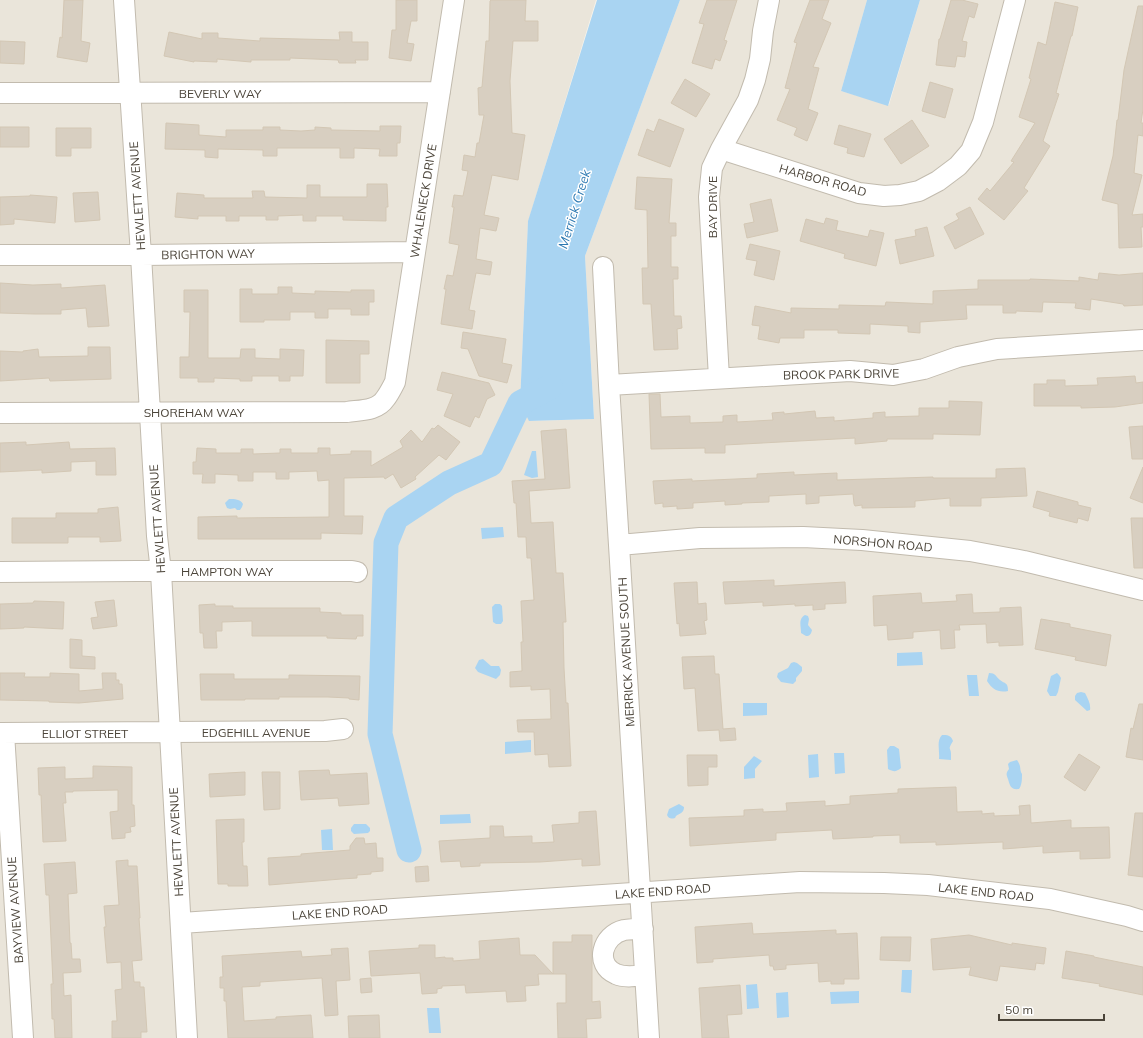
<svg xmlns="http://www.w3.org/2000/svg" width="1143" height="1038" font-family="Mulish,sans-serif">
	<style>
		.residential { fill: #eae5da }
		.water { fill: #a9d4f2 }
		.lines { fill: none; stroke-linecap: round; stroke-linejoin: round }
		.river { stroke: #a9d4f2; stroke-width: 25 }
		.building { fill: #d8cfc1; stroke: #d3c7b4 }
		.minor-casing { stroke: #c2bbae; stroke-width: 22 }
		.minor { stroke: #fff; stroke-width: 20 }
		.labels { text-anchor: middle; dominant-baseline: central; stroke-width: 3; stroke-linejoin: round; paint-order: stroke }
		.street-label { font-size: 12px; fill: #4b4439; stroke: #fff }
		.water-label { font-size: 13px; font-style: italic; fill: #2e7ab2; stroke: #fff }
	</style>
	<rect width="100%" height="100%" fill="#f6f3ec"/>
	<path class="residential" d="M0,0H596L528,222L520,403L530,421L594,419L585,256L680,0H867L841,91L889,105L920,0H1143V1038H0Z"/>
	<path class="water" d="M597,0H680L585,256L594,419L529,421L520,403L528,221Z
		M867,0H920L888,106L841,91Z
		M532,451H536L538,477L532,478L524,475Z
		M229,499C235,499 240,499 243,504L242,507L240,510H237L235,508L230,509L227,508L225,503Z
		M503,527L504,537L482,539L481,528Z
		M495,604H500L502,606L503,621L501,624H496L493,622L492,607Z
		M805,615L808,616L809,619L808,625L812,630C811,634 810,636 806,636L801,633C801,626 798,619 805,615Z
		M922,652L923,665L897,666V653Z
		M483,659L491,666H499L501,670L500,675L496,679L478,672L475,668L479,660Z
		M794,662L797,663L802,667V671L796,678V681L793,684L781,682L777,677L778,673L788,668L791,663Z
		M989,673C996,673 995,676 1000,680C1005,684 1008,682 1008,691C998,693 992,689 987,681Z
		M1057,673L1059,675L1061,678L1058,692L1056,696H1050L1047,691L1051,676Z
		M967,675H977L979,696H969Z
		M1081,692L1085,693C1088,699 1091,704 1090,710L1087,711L1075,700V696L1077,693Z
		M743,703H767V715L743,716Z
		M942,735C947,735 951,735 953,741C947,751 951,747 951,754C951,756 951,758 951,760L939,759C940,751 936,741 942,735Z
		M531,740V752L505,754V742Z
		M890,746H894L899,749L901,768C896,772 894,772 888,769L887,750Z
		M834,753H844L845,773L835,774Z
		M818,754L819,777L809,778L808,755Z
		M754,756L762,761L755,769V778L744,779V767Z
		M1017,760C1022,767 1019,769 1022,774C1022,779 1022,785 1019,789C1011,790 1010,786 1008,779C1006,774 1006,773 1009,769L1008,764L1010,762Z
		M679,804L684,807C684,813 680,813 676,816L675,818C671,819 669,819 667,815L669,809Z
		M470,814L471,823L440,824V815Z
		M354,824H366L370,828V831L368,833L354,834L351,831V828Z
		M332,829L333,850H322L321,830Z
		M902,970H912L911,993L901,992Z
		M757,984L759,1008L747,1009L746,985Z
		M859,991V1003L831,1004L830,992Z
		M788,992L789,1017L777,1018L776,993Z
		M427,1008H439L441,1033H429Z"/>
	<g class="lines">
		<path class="river" d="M409,850L380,734L386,543L396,518L449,483L491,464L520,403L550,387"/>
	</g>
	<path class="building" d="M64,0H83L81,41L90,43L87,62L57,57L60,37L62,38Z
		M396,0H417V21H411L407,43L414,44L411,61L389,58L392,30H396Z
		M491,0H526L525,21H538V41H513L510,81L512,133L525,135L518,180L492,175L484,215L499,218L496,231L480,228L476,259L492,262L490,275L476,273L469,310L475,311L472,329L441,324L446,289H444L447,275L453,276L459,245L449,243L454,207H452L454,195L463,196L468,171L462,170L464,155L475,157L477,143H479L484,115H479L478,88L482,87L486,41H489L490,1Z
		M707,0H737L724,40L727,41L720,61L715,59L712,69L692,63L704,24L699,23Z
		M810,0H829L822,19L831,23L813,67L819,68L808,109L818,113L807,141L794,135L797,128L777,120L790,89L785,88L797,43L794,42Z
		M951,0H962L978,4L974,18L969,16L962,41L967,42L965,57L957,56L955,67L936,65L939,39H940Z
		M1055,2L1078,7L1072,36H1071L1056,93L1059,94L1043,141L1050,146L1024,188L1028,191L1004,220L978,199L987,188L990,191L1014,162L1011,161L1035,123L1019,117L1031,79L1029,78L1038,42L1046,45Z
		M1138,6H1143V109L1141,123H1143V136L1138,135L1134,173L1142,175L1132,215L1143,214V227H1141L1142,247L1119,248L1118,204L1102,200L1113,156L1117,120H1118L1124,70Z
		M169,32L202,39V33H218V38L260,41V38L340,40L339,32H352V42H368V60H355L356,63H339L338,60L290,58V60H251V62L217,59V62L194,61V62L164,56Z
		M0,41L25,42L24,64L0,63Z
		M685,79L710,94L696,117L671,103Z
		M930,82L953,89L945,118L922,111Z
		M659,119L684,129L670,167L638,155L647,129L654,132Z
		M912,120L929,146L901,164L884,139Z
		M166,123L199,125V135L226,137V130H263V127H280V130L301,131L315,130V127L331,128V130L380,131V126H401L400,143H397V156H379L380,149L354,148V158H340V148H277V156H263V150L218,149V158L205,157V150L165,149Z
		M839,125L871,134L864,157L847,153L848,148L834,144Z
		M0,127H29V147H0Z
		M56,128H91V148H71V156H56Z
		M637,177L672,179L669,223H676V236H671V267H678V279H673L674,316H681L682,328L677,329L678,349L654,350L651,304H643L642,268H648L647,210L635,209Z
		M367,184H387L388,207H386V221L343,220V216H316V221H303V215L278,216V220H266V216H239V221H226V216H198V219L175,217L177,193L204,195V198H253L252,191H264L265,197L307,198V185H320V197H367Z
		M98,192L100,220L75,222L73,193Z
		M30,195L57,197L55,223L14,219V224L0,225V197L30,196Z
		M771,199L778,231L747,238L744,224L754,222L750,204Z
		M970,207L984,234L955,249L944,227L959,219L956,214Z
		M826,218L838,221L836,230L868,237L870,230L884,233L876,266L844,258L845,254L800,241L806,219L824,224Z
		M927,227L934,256L900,264L895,240L916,236L915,230Z
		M750,244L780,251L774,280L754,275L757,261L746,259Z
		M1099,273L1119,275L1143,273V305L1124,306L1123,304L1091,299L1090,310L1075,308L1076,303L1043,302L1042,312L1016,311V313H1003V305H966L967,319L920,322V333L908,332V326L870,324V334L838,333V330H804V338H780L779,343L758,339L760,326L752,325L755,306L791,313V308L839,309V305L885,306L886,302L933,304V291L978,289V280H1030V279L1079,281V277L1098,280Z
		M0,283L33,285L61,284V288L105,285L109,326L88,327L86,308L61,310V314H35L0,313Z
		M278,287H292V293L315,294V291L351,292V290H374V302H369V315H351V309H328V318H315V312H290V320H264V322H240V289H252V294H278Z
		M184,290H208V358H240L241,349H255V358L280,359V349L304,350L303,376H290V381H279V376H252V381H240V379L214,378V382H198V378H180V357H189L190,312H184Z
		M463,332L506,339L502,363L512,365L507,383L479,376L468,349L461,348Z
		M326,340L369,341V354H360V383H326Z
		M88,347H110L111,379L50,381L49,378L0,381V351L23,352V351L38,349L39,357L88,356Z
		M442,372L489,383L495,395L487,399L479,418L475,416L470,427L444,416L453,394L437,390Z
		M1135,376L1136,383L1143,382V403L1115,407L1081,408V406H1034V384H1047V380H1065V386L1098,385L1097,378L1120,377Z
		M649,394H660L661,417L690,416V423L723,422V416L737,415V422L773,420L772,413L784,412V414L815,411L816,418L834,417V421L873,418V413L885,412V417L919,416V408H949V401L982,402L980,435L933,434V439H887V441L876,442L855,444V438L725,445V453H705V448L651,449Z
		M438,425L460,442L446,460L439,455L415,477L416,479L401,488L393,474L385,479L384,477L344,478V516H363L362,534L321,533V539H198V517L237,516V518L329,517V480L318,481L317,471L289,472V479H276V472H253V481H238V475L215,474V483H202L203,474H193V462H196L197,448L216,449V453H241V449H253V454L280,453V449H291V453H318V448H330V455L351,454V451H371V466L403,447L400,441L411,430L422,442L432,428L434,429Z
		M1143,426V459H1132L1129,427Z
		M566,429L570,488L529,491L531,523L553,522L556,573H563L566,622H563L564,668L566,703H568L571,766L549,767L548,754L535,755L534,732H518L517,720L551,719L550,689L531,690V686L510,687V672L522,671L521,642H523L521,601L534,600L531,558H527L526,537H518L516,503H514L512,481L545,479L541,431Z
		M26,442V445L69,442L70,449L115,448L116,475H96V461L71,462V471L42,473V470L0,472V443Z
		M1143,467V503L1130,498Z
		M1025,468L1027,496L981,498V506H950V498L915,501V507L862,508V505L855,506L854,504L853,494L819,496V503L806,504V494L769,496V502L742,503V504L725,505V501L693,503V508L677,509V506L663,507V503L655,504L653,481L692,479V481L757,478V474L794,472V475L837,473V480L933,477V478H996V469Z
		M1037,491L1078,502V505L1091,508L1088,521L1078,518L1077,523L1049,516L1050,512L1033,507Z
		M118,507L121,541L100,542V537H68V543H12V518H56V513H98V509Z
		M1131,518H1143V568H1134Z
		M774,580V586L845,582L846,603L825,604V609L813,610V605L795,606V604L763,606V602L725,604L723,582Z
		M697,582L698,604L706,603L707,620L704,621L706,634L680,636L679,623L677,624L674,583Z
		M921,593L922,603L957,601L956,595L972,594L973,613L1000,612V608L1021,607L1023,645L999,646V642L987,643L986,624L959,625L960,630H954L955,648L941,649L940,630L913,632V638L888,640L887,625L874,626L873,596Z
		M114,600L117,626L93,629L91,618L98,617L95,602Z
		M34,601L64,602L63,629L24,627V628L0,629V604L33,603Z
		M215,604V606H233V608H320V612L341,613V615H363V636H357L356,639L327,638V636H252V621L222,622V631H216L217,648H204L203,633H200L199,605Z
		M1041,619L1070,624V627L1111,635L1106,666L1075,660L1076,657L1035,649Z
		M70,639L82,640V656L95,657V669L70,668Z
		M714,656L715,674H719L723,729L735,728L736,740L720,741L719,730L698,731L695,688L684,689L682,657Z
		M0,673H25L24,677H50V673L79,674V691L103,689L102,673H116V680H119V684H122L123,699L79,703L49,702V701L0,700Z
		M200,674H234V679H289V675L360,676L359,700L349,699V698L328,697H279V699H245V700H201Z
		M1139,704H1143V760L1126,757L1131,728L1133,729Z
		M1079,754L1100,767L1085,791L1064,777Z
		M687,755H717V767H708V785L688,786Z
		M93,766L132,767V805H134L135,826L130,827L131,832L125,833V838L112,839L110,812L118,811V790L73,791V792H65L66,803H63L66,841L43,842L41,795H39L38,768L65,767V779L93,778Z
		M329,770L330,775L367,773L369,804L339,806L338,798L301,800L299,771Z
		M245,772V795L210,797L209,774Z
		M262,772H280V809L264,810Z
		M956,787L957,812L982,811V814L994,813V816L1020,815L1019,806L1030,805L1031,823L1071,820V828L1109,827L1110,858L1080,859V851L1043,853V846L1003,849V842L936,845V842L900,843V835L873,836V837L833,839L832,830L776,833V840L690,846L689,818L744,816V810L763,809V812L787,811L786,803L825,801V806L850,804V796L898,793V789Z
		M596,811L600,865L582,866V859L540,862L480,863V866L461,867L460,861L441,862L439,841L490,838V826H503L504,837L532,836V843L554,842L552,825L579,823V812Z
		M1135,813H1143V877L1128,875Z
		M244,819V842H242L243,866H247L248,886H228V884H218L216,820Z
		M356,838H364L365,844L376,843L377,858H383V871L371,872V874L357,875V878L341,879L269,885L268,858L301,856V854L350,850V846Z
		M128,860V866H137L140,918H139L142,960L132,961L134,982H140V987H144L147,1032H141V1038H112V1021H117L115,990L122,989L121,962L107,963L104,927H106L104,906L119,905L116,861Z
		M75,862L77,893L68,894L70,943H71L72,959H80L81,972L63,973L64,996L71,995L72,1038H55L54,1019H52L51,984H53L49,895H46L44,864Z
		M428,866L429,881L416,882L415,867Z
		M752,923L753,934L836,930V934L857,933L859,979H844V984H831V981L819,982L818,963L786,965V969L774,970L773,966H770L769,955L713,959V962L697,963L695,927Z
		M572,935H592V1002L600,1001L601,1018L586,1019L587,1038H558L557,1003H566V974H553V942H572Z
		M969,935L1012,945V943L1046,948L1044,964L1036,963L1035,970L1000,966L997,981L969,975L971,967L933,970L931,939Z
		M881,937H911L910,961L880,960Z
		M519,938L520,955H535L553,974H538L539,985L525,986L526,1001L507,1002L506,991L466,993L465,985L442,986V988L437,989V993L422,994L420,973L371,976L369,951L419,948V945H435V958L445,957V958H453V961L480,959L479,941Z
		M348,948L350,980L336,981L338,1015L325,1016L322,978L260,982V986L242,987L244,1021L276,1019V1017L311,1015L313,1038H228L226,1001H224V988H220V977H223L222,956L301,951L302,957L332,955L331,949Z
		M1066,951L1094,956V957L1143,967V995L1099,986L1100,984L1062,978Z
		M371,978L372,992L361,993L360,979Z
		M740,985L742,1014L727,1015L729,1038H702L699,988Z
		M379,1015L380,1038H349L348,1016Z"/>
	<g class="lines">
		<g class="minor-casing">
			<path id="minor" d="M124,0L141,255L157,536L161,572L187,1038
				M0,93L440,92
				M721,149L859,193L884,196L900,195L919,191L938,181L958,166L971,151L983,122L1015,0
				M0,255H141L415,252
				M603,267L609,385L619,545L649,1038
				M719,378L709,197L712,168L721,149L748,100L755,80L760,59L763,31L769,0
				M609,385L850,371L893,375L924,369L958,357L997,349L1143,340
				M0,413L347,412C360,410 377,411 385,399C389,394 392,388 395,382L454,0
				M619,545L700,538L803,537L862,540L970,551L1024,561L1143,590
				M0,572L137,571H352L357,572
				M0,733L325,731L343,729
				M4,733L23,1038
				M181,923L800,882L884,883L928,885L1050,899L1127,916L1143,921
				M643,929C637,929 630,929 624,930C602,935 594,965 616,974C625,978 636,976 645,975"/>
		</g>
		<use href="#minor" class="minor"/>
	</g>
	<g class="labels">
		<g class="street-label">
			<text x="220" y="93">BEVERLY WAY</text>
			<text transform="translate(823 180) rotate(16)">HARBOR ROAD</text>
			<text transform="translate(137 196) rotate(-94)">HEWLETT AVENUE</text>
			<text transform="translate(423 201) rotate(-81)">WHALENECK DRIVE</text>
			<text transform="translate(712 207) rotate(-90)">BAY DRIVE</text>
			<text transform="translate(208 254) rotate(-1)">BRIGHTON WAY</text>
			<text transform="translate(841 374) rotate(-1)">BROOK PARK DRIVE</text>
			<text x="194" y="412">SHOREHAM WAY</text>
			<text transform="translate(157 519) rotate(-94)">HEWLETT AVENUE</text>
			<text transform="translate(883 543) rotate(5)">NORSHON ROAD</text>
			<text x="227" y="571">HAMPTON WAY</text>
			<text transform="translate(626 652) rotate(-93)">MERRICK AVENUE SOUTH</text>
			<text x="256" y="732">EDGEHILL AVENUE</text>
			<text x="85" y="733">ELLIOT STREET</text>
			<text transform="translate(176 842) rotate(-93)">HEWLETT AVENUE</text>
			<text transform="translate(663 891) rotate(-4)">LAKE END ROAD</text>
			<text transform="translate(986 892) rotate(6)">LAKE END ROAD</text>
			<text transform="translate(15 910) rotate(-94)">BAYVIEW AVENUE</text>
			<text transform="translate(340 912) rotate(-4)">LAKE END ROAD</text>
		</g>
		<g class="water-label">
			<text transform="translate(574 209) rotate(-73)">Merrick Creek</text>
		</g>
	</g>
	<path d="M999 1014v6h105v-6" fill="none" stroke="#4b4439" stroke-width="2"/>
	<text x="1005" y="1014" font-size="12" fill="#4b4439" stroke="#ffffff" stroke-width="3" paint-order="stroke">50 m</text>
</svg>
